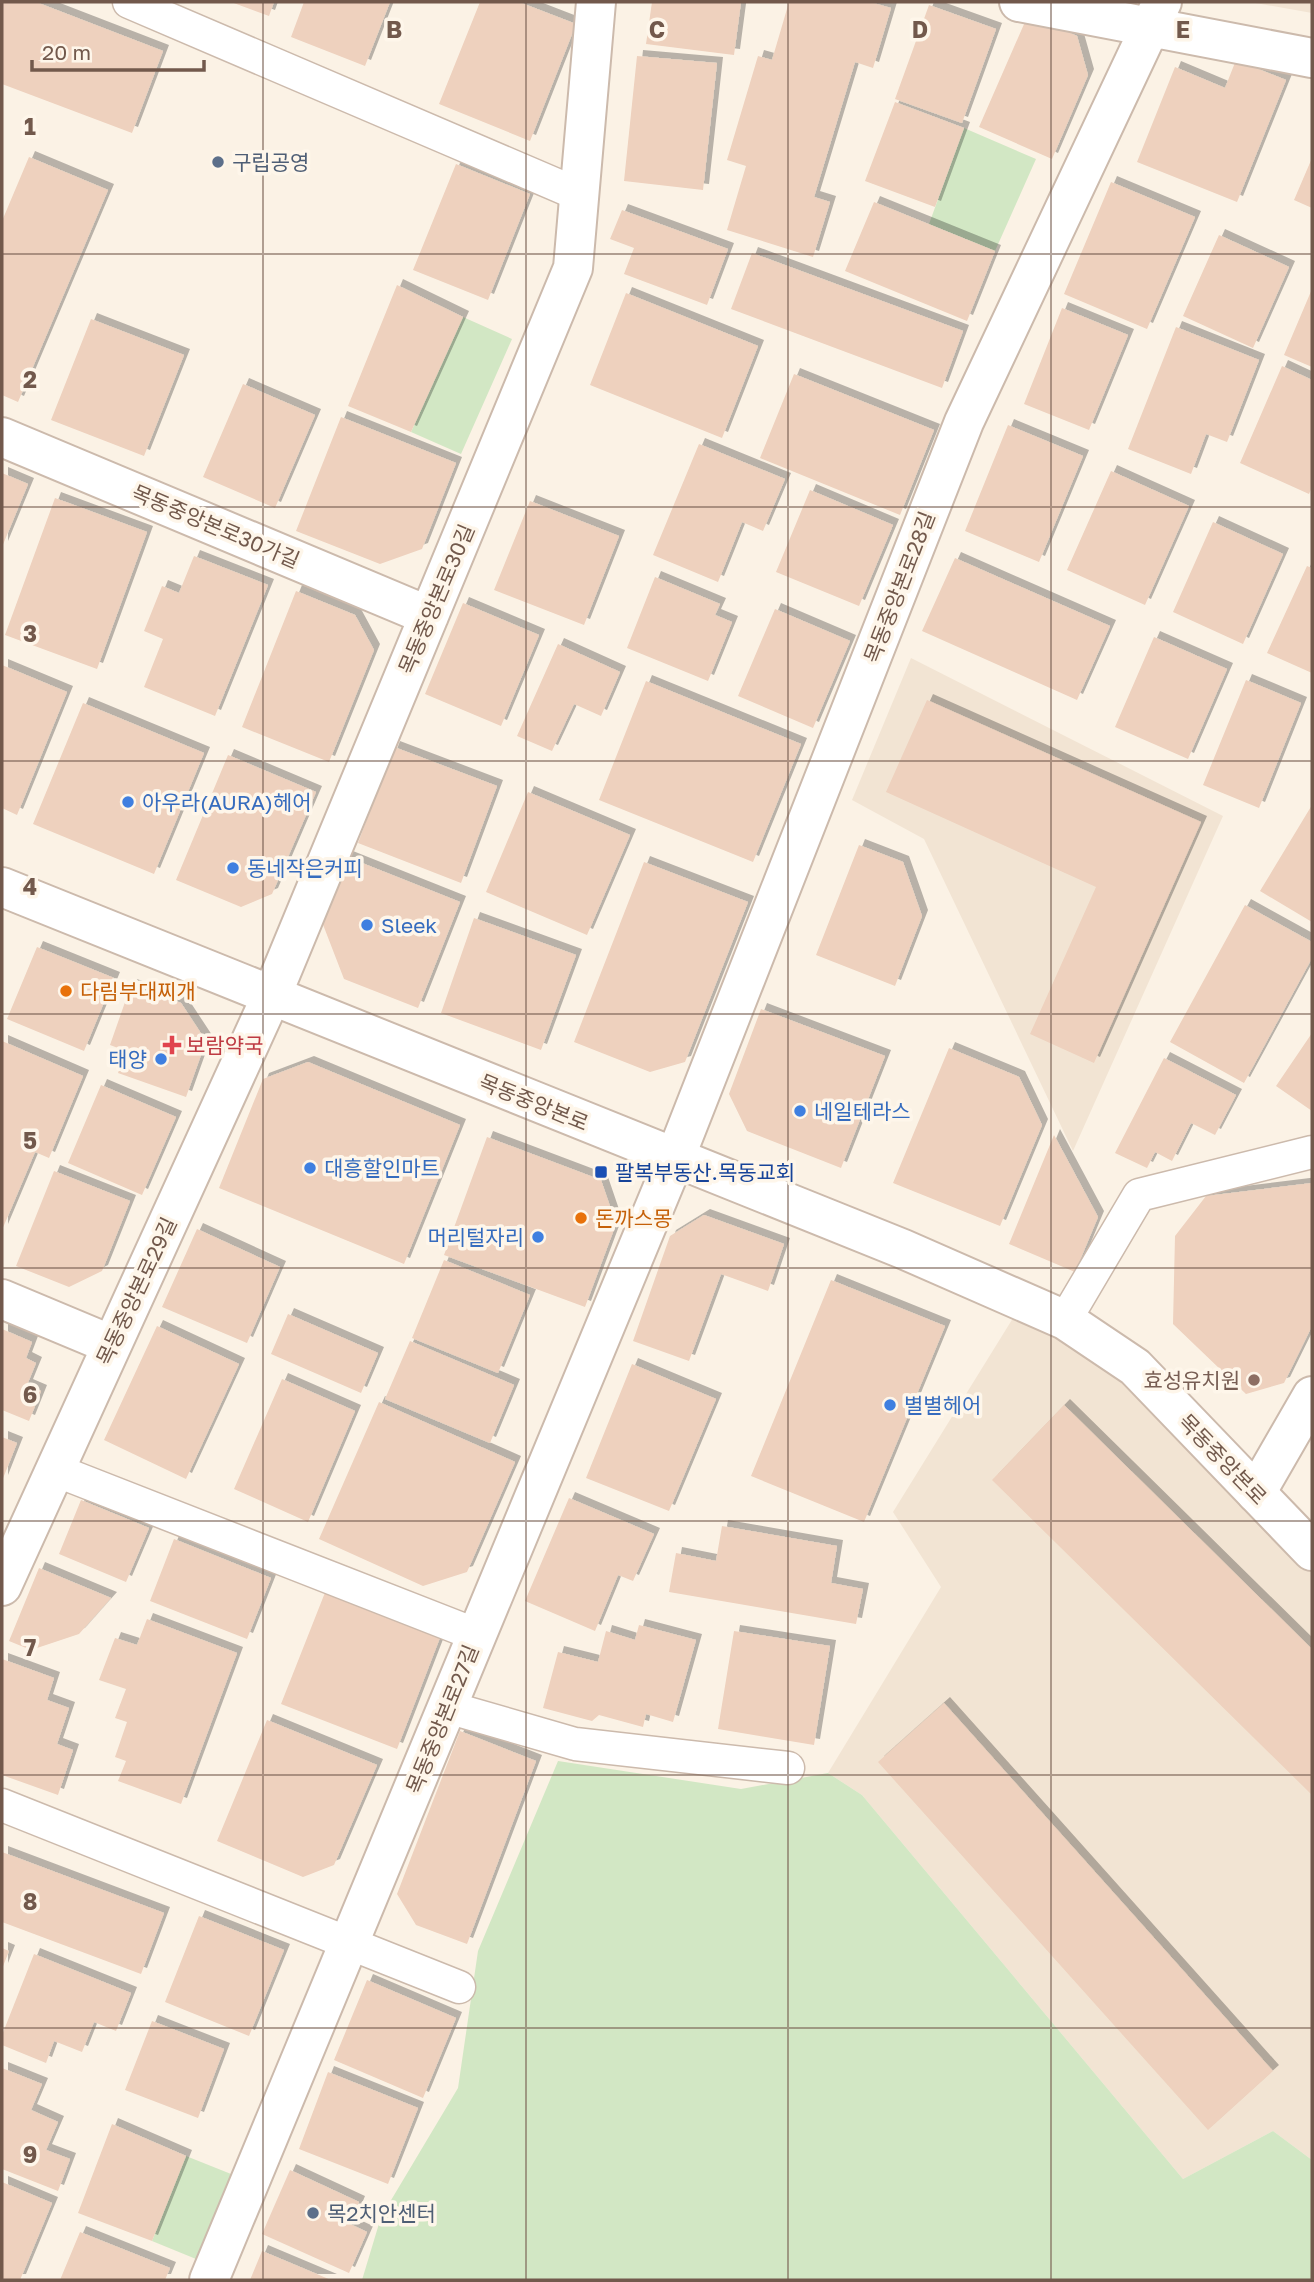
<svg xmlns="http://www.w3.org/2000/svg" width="1314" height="2282" font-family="'Golos Text','Noto Sans KR',sans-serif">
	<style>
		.residential { fill: #f2e4d3 }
		.green { fill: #d2e7c4 }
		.building { fill: #eed1be; filter: url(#shadow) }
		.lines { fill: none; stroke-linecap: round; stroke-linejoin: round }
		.service-casing { stroke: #ccbaac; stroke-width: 35 }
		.minor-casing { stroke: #ccbaac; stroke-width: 42 }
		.tertiary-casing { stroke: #ccbaac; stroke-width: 42 }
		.service { stroke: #fff; stroke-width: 32 }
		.minor { stroke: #fff; stroke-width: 38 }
		.tertiary { stroke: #fff; stroke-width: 38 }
		.grid { fill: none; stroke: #72594c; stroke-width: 2; stroke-opacity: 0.55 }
		.service-dot { fill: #5c6f8a; stroke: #fef6ea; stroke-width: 2.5 }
		.shop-dot { fill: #3f7fe0; stroke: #fef6ea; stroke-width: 2.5 }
		.food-dot { fill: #e8710a; stroke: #fef6ea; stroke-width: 2.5 }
		.health-dot { fill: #e0444e; stroke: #fef6ea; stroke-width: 2.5 }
		.transit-dot { fill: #1a4fb4; stroke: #fef6ea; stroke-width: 2.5 }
		.education-dot { fill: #8d6e63; stroke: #fef6ea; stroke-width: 2.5 }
		.labels { text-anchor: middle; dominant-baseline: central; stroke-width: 7; stroke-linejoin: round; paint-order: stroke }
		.service-label { font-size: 21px; fill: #4e5e75; stroke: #fef6ea; text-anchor: start }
		.street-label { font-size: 21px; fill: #72594c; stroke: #fef6ea }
		.shop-label { font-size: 21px; fill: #366cbe; stroke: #fef6ea; text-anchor: start }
		.food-label { font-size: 21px; fill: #c56008; stroke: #fef6ea; text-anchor: start }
		.health-label { font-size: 21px; fill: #be3a42; stroke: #fef6ea; text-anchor: start }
		.transit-label { font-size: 21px; fill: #164399; stroke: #fef6ea; text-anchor: start }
		.education-label { font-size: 21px; fill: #785e54; stroke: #fef6ea; text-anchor: end }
		.grid-label { font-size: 23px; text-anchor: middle; font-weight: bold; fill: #72594c; stroke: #fef6ea; stroke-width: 7; stroke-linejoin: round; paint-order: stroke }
	</style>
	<defs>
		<filter id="shadow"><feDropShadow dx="6" dy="-6" stdDeviation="0" flood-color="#0004"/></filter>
	</defs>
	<rect width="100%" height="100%" fill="#fbf2e5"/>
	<path class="residential" d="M1250,2H1312V13Z
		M911,658L1223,816L1073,1151L924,839L852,800Z
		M1023,1302L1135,1367L1312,1549V2160L1273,2131L1183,2179L862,1795L828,1773L941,1587L893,1512Z"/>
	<path class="green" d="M964,128L1036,159L995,251L929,224Z
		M463,317L512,339L461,454L411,432Z
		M558,1761L741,1789L828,1773L862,1795L1183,2179L1273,2131L1312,2160V2280H362L381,2217L458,2088L478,1951Z
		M186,2156L231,2174L196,2259L152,2241Z"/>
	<path class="building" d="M2,2H36L163,51L132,133L2,84Z
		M231,2H274L269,16Z
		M304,2H390L365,66L291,37Z
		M480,2H519L576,24L530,141L439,104Z
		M652,2H741L734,55L646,44Z
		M789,2H870L891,8L873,68L855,62L814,197L830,202L813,257L727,230L746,166L727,160L758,56L772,60Z
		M929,5L996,29L962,123L895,99Z
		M1028,15L1077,36L1088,75L1052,159L979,127Z
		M637,56L717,63L703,190L624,181Z
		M1236,60L1286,80L1237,202L1137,162L1175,67L1225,88Z
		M895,102L964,128L935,207L865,181Z
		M29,157L108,190L18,402L2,395V221Z
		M1312,158V208L1294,200Z
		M456,164L530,194L488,300L413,270Z
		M1111,182L1195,217L1147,329L1064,294Z
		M874,202L995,251L967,321L845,271Z
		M622,210L728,249L707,305L624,274L634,248L610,239Z
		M1219,235L1289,267L1253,348L1183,316Z
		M752,253L963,331L942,388L731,309Z
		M397,285L463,317L411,432L348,406Z
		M1312,289V367L1284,355Z
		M626,293L758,346L722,438L590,385Z
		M1062,308L1128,335L1089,430L1024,404Z
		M91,319L184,355L144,456L51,420Z
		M1176,327L1259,360L1227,442L1206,434L1191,474L1128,449Z
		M1282,366L1312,380V487L1309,494L1240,463Z
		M794,374L934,430L900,515L760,458Z
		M243,384L315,415L275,508L203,477Z
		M341,417L456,463L422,549L380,564L296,531Z
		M1008,425L1083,456L1039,562L965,531Z
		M699,444L785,479L763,531L742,522L718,582L653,555Z
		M1111,471L1189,506L1145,605L1067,570Z
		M2,473L28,484L2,547Z
		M810,490L893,525L859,606L776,572Z
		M55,498L147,532L97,669L5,635Z
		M530,501L619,536L584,625L494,590Z
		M1213,522L1283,554L1243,644L1173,612Z
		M194,556L268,585L215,716L144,687L163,639L144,631L162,586L179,593Z
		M955,558L1110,626L1077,700L922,631Z
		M1307,566L1312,568V673L1267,653Z
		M655,577L720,604L715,615L732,622L708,681L627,648Z
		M296,591L355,615L374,650L329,762L242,727Z
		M463,603L539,635L501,726L425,694Z
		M775,609L850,641L813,728L738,696Z
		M1154,637L1227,669L1188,759L1115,727Z
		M558,644L620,672L601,716L574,704L552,751L517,736Z
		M2,665L67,692L17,815L2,808Z
		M1246,680L1301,703L1259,808L1203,785Z
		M646,681L801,744L753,862L599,800Z
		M927,700L1201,822L1094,1063L1030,1034L1096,887L886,792Z
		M83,703L204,753L154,874L33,824Z
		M394,747L497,786L461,883L358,843Z
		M228,755L316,792L272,894L241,907L176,880Z
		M528,792L630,835L587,935L486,892Z
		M1312,805V922L1260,891Z
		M859,845L903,862L922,916L895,986L816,955Z
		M347,857L460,902L418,1008L344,979L322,922Z
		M644,862L748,902L685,1062L650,1072L574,1042Z
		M1245,905L1312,942V958L1244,1083L1170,1042Z
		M474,918L576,955L541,1050L441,1013Z
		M37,947L114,978L84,1051L7,1019Z
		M131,985L181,1003L206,1041L186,1097L118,1073L126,1051L110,1045Z
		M761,1009L885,1056L841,1168L747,1131L729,1094Z
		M1312,1033V1111L1276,1086Z
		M2,1041L83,1076L49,1158L35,1152L2,1230Z
		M949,1048L1019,1077L1042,1125L1000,1226L893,1183Z
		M1164,1058L1236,1095L1215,1135L1191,1123L1172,1161L1155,1152L1147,1168L1115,1153Z
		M308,1062L460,1125L404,1264L219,1188L263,1079Z
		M101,1085L176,1117L142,1195L68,1163Z
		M1054,1135L1098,1217L1075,1272L1009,1244Z
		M487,1137L601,1180L616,1224L585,1307L444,1255Z
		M54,1171L130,1201L102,1271L69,1287L16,1266Z
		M1312,1183V1326L1284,1383L1246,1394L1173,1324L1175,1236L1206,1196Z
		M704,1215L784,1244L768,1291L721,1274L689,1361L633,1341L670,1236Z
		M197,1229L280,1267L247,1343L162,1307Z
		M444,1260L530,1295L498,1373L412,1338Z
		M831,1280L945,1326L864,1522L751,1476Z
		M288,1314L378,1353L361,1393L271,1354Z
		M157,1326L239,1364L186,1479L104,1440Z
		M2,1329L32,1342L26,1358L36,1363L27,1385L41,1391L29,1421L2,1410Z
		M410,1341L514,1385L490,1443L385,1399Z
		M632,1364L716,1399L669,1511L586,1478Z
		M282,1379L355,1411L308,1522L234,1489Z
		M379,1402L515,1462L467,1572L423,1586L319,1539Z
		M1064,1405L1312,1649V1795L992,1480Z
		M2,1437L17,1443L2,1481Z
		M569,1498L654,1534L633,1581L618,1575L595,1631L525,1601Z
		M81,1500L149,1528L126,1582L59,1554Z
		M722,1526L837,1546L831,1583L863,1589L856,1624L669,1592L676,1553L716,1561Z
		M174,1539L271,1578L247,1639L150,1601Z
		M39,1568L111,1598L79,1634L31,1650L9,1641Z
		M326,1590L441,1635L397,1749L281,1704Z
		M147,1619L237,1653L181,1804L118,1781L126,1761L115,1757L127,1722L115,1718L126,1689L99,1680L115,1638L137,1645Z
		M639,1625L696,1640L673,1722L646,1714L643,1727L599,1715L592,1721L543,1708L558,1652L598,1662L606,1631L635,1640Z
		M734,1631L830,1646L814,1745L718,1729Z
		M2,1659L54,1678L47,1700L69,1708L57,1744L73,1750L58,1795L2,1775Z
		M944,1703L1273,2071L1208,2130L878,1762Z
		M267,1720L377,1765L334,1865L303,1877L217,1841Z
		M460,1731L536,1761L467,1944L416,1925L397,1894Z
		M2,1852L164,1913L141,1974L2,1922Z
		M199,1916L284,1950L249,2036L165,2002Z
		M2,1948L9,1951L2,1969Z
		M34,1954L131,1993L116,2031L94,2022L82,2052L54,2041L46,2063L2,2045V2035Z
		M367,1980L456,2018L423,2098L334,2060Z
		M152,2021L224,2049L198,2118L125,2090Z
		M2,2068L42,2084L31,2110L58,2122L46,2150L70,2159L58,2191L2,2169Z
		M328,2072L418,2108L388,2184L299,2149Z
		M112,2124L186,2156L152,2241L78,2213Z
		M290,2170L359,2202L350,2224L367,2232L349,2273L262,2234Z
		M2,2182L52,2203L20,2280H2Z
		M80,2232L170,2268L165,2280H60Z
		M262,2251L331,2280H250Z"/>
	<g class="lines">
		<g class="service-casing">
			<path id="service" d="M129,2L580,195
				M1065,1320L1139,1195L1312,1152
				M55,1470L477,1635
				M447,1707L575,1744L788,1768
				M2,1805L459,1987"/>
		</g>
		<g class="minor-casing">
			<path id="minor" d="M1019,2L1312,58
				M2,437L429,616
				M2,1299L112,1345
				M1256,1493L1312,1396
				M2,1586L271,997L573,268L596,2
				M209,2280L675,1158L964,422L1162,2"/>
		</g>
		<g class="tertiary-casing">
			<path id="tertiary" d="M2,887L903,1249L1065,1320L1135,1367L1312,1551"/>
		</g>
		<use href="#service" class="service"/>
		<use href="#minor" class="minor"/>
		<use href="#tertiary" class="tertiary"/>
	</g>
	<path class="grid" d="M263,2V2280M526,2V2280M788,2V2280M1051,2V2280M2,254H1312M2,507H1312M2,761H1312M2,1014H1312M2,1268H1312M2,1521H1312M2,1775H1312M2,2028H1312"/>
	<g class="service-dot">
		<circle cx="218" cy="162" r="7"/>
		<circle cx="313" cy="2213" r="7"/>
	</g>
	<g class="shop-dot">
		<circle cx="128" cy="802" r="7"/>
		<circle cx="233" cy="868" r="7"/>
		<circle cx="367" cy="925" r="7"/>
		<circle cx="161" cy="1059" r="7"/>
		<circle cx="800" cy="1111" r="7"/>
		<circle cx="310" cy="1168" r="7"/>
		<circle cx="538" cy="1237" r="7"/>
		<circle cx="890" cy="1405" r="7"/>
	</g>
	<g class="food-dot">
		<circle cx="66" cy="991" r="7"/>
		<circle cx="581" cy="1218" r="7"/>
	</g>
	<path class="health-dot" d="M168.5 1034.5h7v7h7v7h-7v7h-7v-7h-7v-7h7z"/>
	<rect class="transit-dot" x="594" y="1165" width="14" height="14" rx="3.5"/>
	<circle class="education-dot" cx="1254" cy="1380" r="7"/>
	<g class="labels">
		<g class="service-label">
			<text x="232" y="162">구립공영</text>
			<text x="327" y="2213">목2치안센터</text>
		</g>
		<g class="street-label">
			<text transform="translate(216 526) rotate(23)">목동중앙본로30가길</text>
			<text transform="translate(899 587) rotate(-69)">목동중앙본로28길</text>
			<text transform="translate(436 599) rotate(-67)">목동중앙본로30길</text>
			<text transform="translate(534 1102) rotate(22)">목동중앙본로</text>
			<text transform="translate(136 1291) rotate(-65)">목동중앙본로29길</text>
			<text transform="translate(1223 1459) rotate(46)">목동중앙본로</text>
			<text transform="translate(442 1719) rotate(-68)">목동중앙본로27길</text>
		</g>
		<g class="shop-label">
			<text x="142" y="802">아우라(AURA)헤어</text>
			<text x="247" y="868">동네작은커피</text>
			<text x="381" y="925">Sleek</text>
			<text x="147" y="1059" text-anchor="end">태양</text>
			<text x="814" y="1111">네일테라스</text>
			<text x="324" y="1168">대흥할인마트</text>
			<text x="524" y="1237" text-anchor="end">머리털자리</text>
			<text x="904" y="1405">별별헤어</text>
		</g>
		<g class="food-label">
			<text x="80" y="991">다림부대찌개</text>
			<text x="595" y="1218">돈까스몽</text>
		</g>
		<g class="health-label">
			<text x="186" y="1045">보람약국</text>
		</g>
		<g class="transit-label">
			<text x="615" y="1172">팔복부동산.목동교회</text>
		</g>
		<g class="education-label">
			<text x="1240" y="1380">효성유치원</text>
		</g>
	</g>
	<g class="grid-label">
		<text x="394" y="38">B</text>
		<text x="657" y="38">C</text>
		<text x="920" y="38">D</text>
		<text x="1183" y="38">E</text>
		<text x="30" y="135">1</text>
		<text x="30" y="388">2</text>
		<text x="30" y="642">3</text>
		<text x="30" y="895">4</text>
		<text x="30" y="1149">5</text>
		<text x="30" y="1403">6</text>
		<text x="30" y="1656">7</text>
		<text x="30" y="1910">8</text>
		<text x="30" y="2163">9</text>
	</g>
	<rect width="1314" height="2282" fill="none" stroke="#72594c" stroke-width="7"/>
	<path d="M32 60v10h172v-10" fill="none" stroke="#72594c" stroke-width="3.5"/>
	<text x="42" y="60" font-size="21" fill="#72594c" stroke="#fef6ea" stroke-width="5" paint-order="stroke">20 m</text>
</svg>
